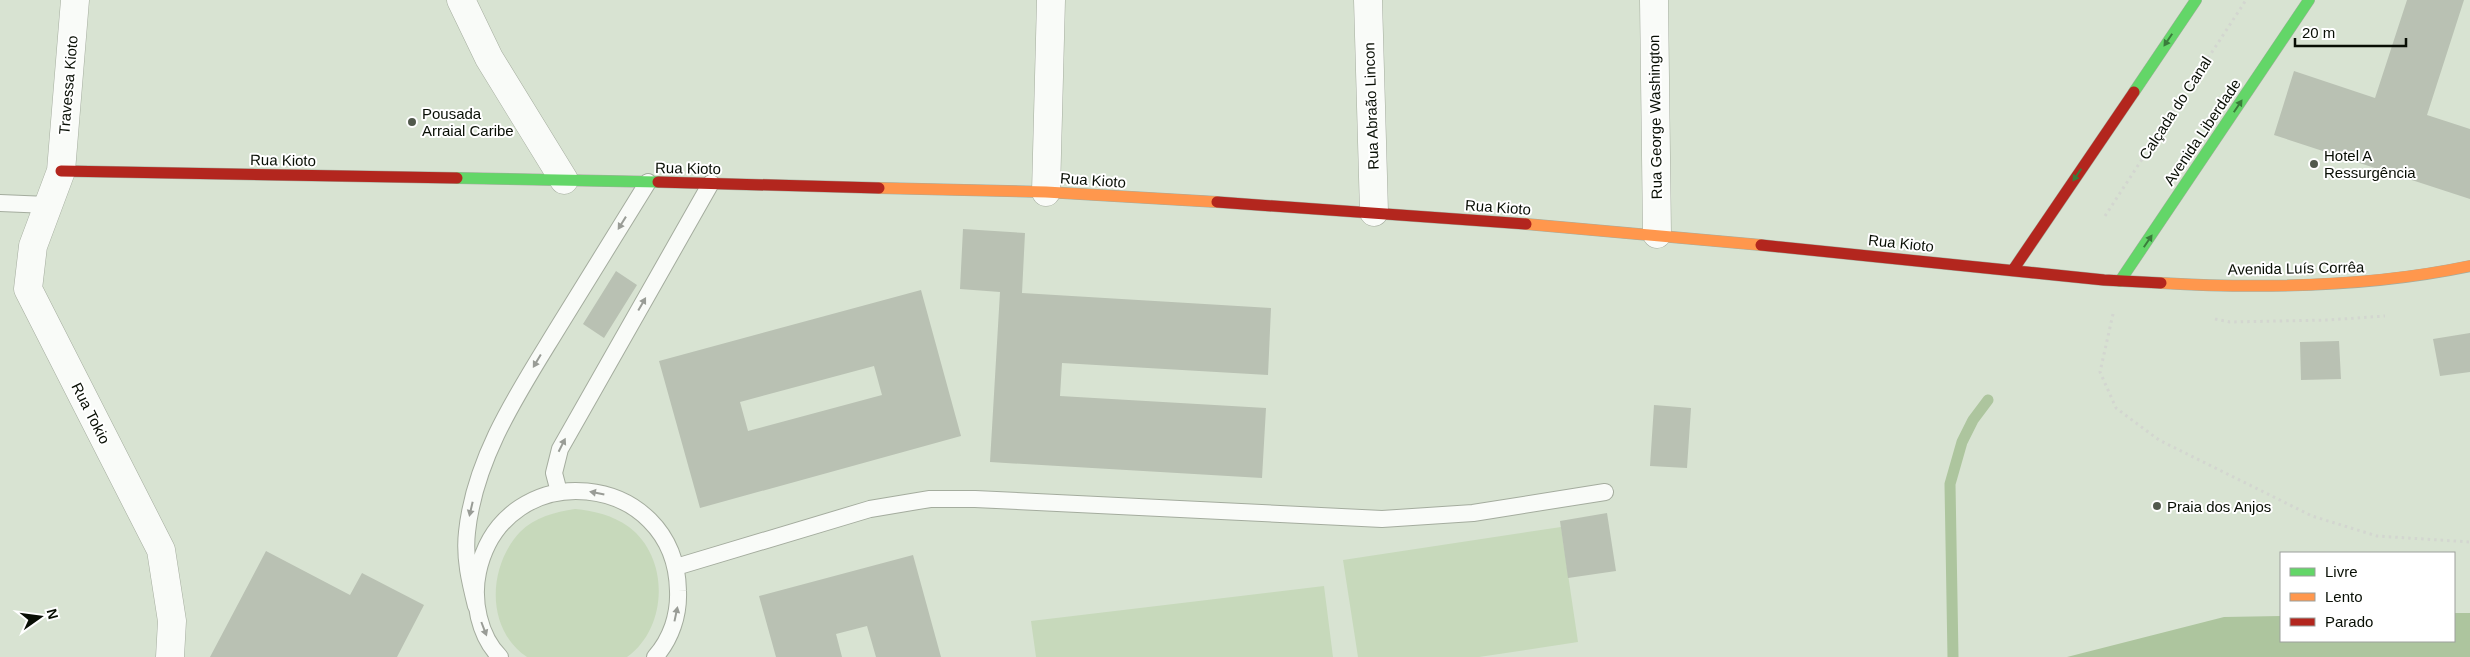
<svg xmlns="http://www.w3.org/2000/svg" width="2470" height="657" font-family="Arial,sans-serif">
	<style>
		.green { fill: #c7d9bb }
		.water { fill: #adc59e }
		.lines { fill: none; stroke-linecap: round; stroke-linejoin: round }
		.stream { stroke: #adc59e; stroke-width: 11 }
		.building { fill: #b9c1b3; fill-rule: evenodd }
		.lane-casing { stroke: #a4ac9e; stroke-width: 18 }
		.street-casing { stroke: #a4ac9e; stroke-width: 29 }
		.fast-casing { stroke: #a4ac9e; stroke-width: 12 }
		.slow-casing { stroke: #a4ac9e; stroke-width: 12 }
		.jam-casing { stroke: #a4ac9e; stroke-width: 12 }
		.path { stroke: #d3d6d0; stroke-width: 3; stroke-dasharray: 2.5 4; stroke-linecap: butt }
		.lane { stroke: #f9fbf8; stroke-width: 16 }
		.street { stroke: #f9fbf8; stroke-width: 28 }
		.fast { stroke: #63d668; stroke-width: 11 }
		.slow { stroke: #ff974d; stroke-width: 11 }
		.jam { stroke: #b3261e; stroke-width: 11 }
		.oneway { fill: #3a7c3b }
		.oneway2 { fill: #999c96 }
		.poi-dot { fill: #51594c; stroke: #fff; stroke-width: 2 }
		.labels { text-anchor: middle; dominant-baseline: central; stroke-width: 4; stroke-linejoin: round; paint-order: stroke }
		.street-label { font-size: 15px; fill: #080e04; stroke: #fff }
		.poi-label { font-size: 15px; fill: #080e04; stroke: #fff; text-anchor: start }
	</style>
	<rect width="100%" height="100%" fill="#d8e3d2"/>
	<path class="green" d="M575,509C595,511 612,515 629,527C670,558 668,628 627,657H527C485,629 488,566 520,532C535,517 555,512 575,509Z
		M1561,527L1578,642L1479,657H1358L1343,560Z
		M1324,586L1333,657H1036L1031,621Z"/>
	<path class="water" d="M2454,613H2470V657H2067L2224,617L2281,616V641H2454Z"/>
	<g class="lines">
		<path class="stream" d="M1953,657L1950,484L1962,442L1973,420L1988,400"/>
	</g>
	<path class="building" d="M2407,0H2464L2427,115L2470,129V199L2274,135L2294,71L2375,98Z
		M963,229L1025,233L1022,293L1271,308L1268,375L1062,363L1060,396L1266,408L1262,478L990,462L1000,292L960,289Z
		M616,271L637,285L604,338L583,324Z
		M921,290L961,436L700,508L659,361ZM874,366L882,395L748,431L740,402Z
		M2470,333V372L2440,376L2433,339Z
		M2339,341L2341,379L2301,380L2300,342Z
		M1654,405L1691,408L1687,468L1650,466Z
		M1607,513L1616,571L1568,578L1560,521Z
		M266,551L350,595L362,573L424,605L397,657H210Z
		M913,555L941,657H876L867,626L836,634L842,657H776L759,596Z"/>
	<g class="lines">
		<g class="lane-casing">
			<path id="lane" d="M0,203L48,205
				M559,492L554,473L560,449L711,183
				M676,567L870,509L930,499H975L1382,519L1473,513L1605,492
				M476,606C470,582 464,558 467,532C475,456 520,390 559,326C589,278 618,230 648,182
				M500,657C479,636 472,600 478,572C504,453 676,470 678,591C679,615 671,639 655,657"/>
		</g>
		<g class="street-casing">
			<path id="street" d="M75,0L61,171L33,246L28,289L161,550L172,621L170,657
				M461,0L489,58L564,180
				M1368,0L1374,212
				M1654,0L1657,234
				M1046,192L1051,0"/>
		</g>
		<g class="fast-casing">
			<path id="fast" d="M2134,92L2196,0
				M457,178L658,182
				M2120,281L2309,0"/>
		</g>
		<g class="slow-casing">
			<path id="slow" d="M879,188L1046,192L1217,202
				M1526,224L1761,245
				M2161,283C2264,289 2370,287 2470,266"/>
		</g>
		<g class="jam-casing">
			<path id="jam" d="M61,171L457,178
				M658,182L879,188
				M1217,202L1526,224
				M1761,245L2104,280L2161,283
				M2013,270L2134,92"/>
		</g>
		<path class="path" d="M2105,216L2246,0
			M2113,314L2100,372L2116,408L2159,440L2312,516L2377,536L2470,542
			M2215,319L2230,322L2328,320L2385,316"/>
		<use href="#lane" class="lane"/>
		<use href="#street" class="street"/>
		<use href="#fast" class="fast"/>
		<use href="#slow" class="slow"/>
		<use href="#jam" class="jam"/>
	</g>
	<defs><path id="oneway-solid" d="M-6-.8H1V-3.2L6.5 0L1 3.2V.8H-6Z" transform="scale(1.25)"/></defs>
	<g class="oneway">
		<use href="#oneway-solid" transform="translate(2168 40) rotate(124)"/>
		<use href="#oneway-solid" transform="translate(2238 106) rotate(-56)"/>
		<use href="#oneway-solid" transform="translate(2077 175) rotate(124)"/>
		<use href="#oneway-solid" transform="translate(2148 241) rotate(-56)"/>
	</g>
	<g class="oneway2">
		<use href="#oneway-solid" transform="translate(622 223) rotate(122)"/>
		<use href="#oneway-solid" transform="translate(642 304) rotate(-60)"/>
		<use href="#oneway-solid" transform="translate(537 361) rotate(121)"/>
		<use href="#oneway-solid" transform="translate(562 445) rotate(-63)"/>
		<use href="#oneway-solid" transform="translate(597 493) rotate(-169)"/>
		<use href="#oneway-solid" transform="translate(471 509) rotate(103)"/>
		<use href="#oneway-solid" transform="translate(676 614) rotate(-78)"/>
		<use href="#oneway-solid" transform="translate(484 629) rotate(69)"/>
	</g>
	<g class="poi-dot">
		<circle cx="412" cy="122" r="5"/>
		<circle cx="2314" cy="164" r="5"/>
		<circle cx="2157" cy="506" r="5"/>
	</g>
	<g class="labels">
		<g class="street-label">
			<text transform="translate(68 85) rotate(-85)">Travessa Kioto</text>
			<text transform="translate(1371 106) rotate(-92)">Rua Abraão Lincon</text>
			<text transform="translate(2175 108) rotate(-57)">Calçada do Canal</text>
			<text transform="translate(1655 117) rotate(-91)">Rua George Washington</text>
			<text transform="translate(2202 132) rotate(-56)">Avenida Liberdade</text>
			<text transform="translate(283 160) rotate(1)">Rua Kioto</text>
			<text transform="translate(688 168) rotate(1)">Rua Kioto</text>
			<text transform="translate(1093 180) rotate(4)">Rua Kioto</text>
			<text transform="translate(1498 207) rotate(4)">Rua Kioto</text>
			<text transform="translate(1901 243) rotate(6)">Rua Kioto</text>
			<text transform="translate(2296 268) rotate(-1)">Avenida Luís Corrêa</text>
			<text transform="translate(91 413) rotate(63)">Rua Tokio</text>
		</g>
		<g class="poi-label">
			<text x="422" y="113">Pousada<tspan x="422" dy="17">Arraial Caribe</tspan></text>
			<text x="2324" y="155">Hotel A<tspan x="2324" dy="17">Ressurgência</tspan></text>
			<text x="2167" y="506">Praia dos Anjos</text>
		</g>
	</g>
	<rect x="2280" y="552" width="175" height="90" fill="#ffffff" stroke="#9c9f9b"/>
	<rect x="2290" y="568" width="25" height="8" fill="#63d668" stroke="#9c9f9b"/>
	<text x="2325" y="577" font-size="15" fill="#080e04">Livre</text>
	<rect x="2290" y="593" width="25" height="8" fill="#ff974d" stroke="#9c9f9b"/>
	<text x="2325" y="602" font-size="15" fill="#080e04">Lento</text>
	<rect x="2290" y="618" width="25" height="8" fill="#b3261e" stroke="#9c9f9b"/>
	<text x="2325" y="627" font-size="15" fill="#080e04">Parado</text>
	<g transform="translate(40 617) rotate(76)" stroke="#ffffff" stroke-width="4" paint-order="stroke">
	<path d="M0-4L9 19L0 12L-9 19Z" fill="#080e04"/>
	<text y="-8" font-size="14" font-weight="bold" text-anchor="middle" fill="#080e04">N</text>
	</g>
	<path d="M2295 38v8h111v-8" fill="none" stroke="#080e04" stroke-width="2.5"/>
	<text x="2302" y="38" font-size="15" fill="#080e04" stroke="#ffffff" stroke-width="4" paint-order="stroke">20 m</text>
</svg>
